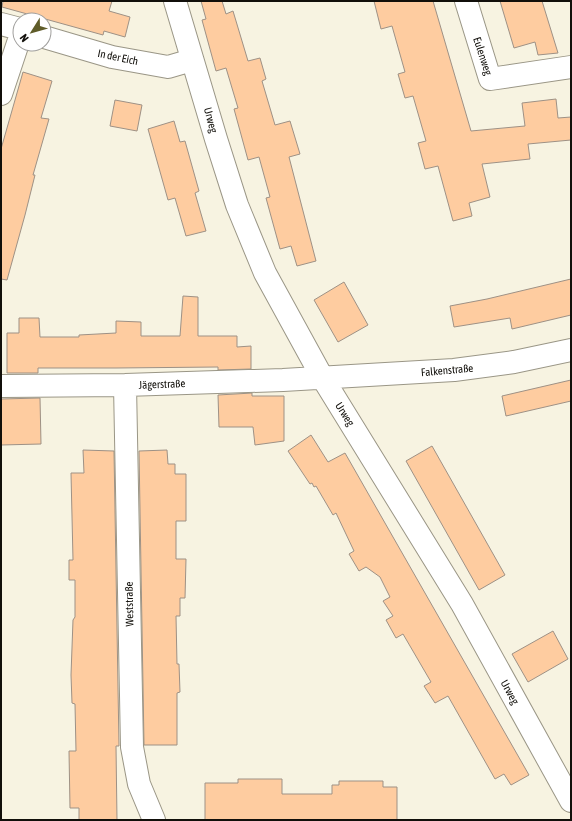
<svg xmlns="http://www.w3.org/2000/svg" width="572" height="821" font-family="'Asap Condensed',sans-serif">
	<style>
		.building { fill: #fecca0; stroke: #9e9185 }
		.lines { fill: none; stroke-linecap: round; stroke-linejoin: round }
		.minor-casing { stroke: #9a9686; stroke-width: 24 }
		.minor { stroke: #fff; stroke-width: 22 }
		.labels { text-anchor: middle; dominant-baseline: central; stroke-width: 4; stroke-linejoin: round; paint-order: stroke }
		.street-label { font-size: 11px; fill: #110f0a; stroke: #fff }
	</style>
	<rect width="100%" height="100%" fill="#f7f3e1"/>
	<path class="building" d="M3,1H112L109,11L130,17L125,37L104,31L103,35L2,7Z
		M201,1H222L226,14L233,11L248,61L260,58L266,79L262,81L275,125L290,121L300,154L289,157L316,261L297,266L291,246L280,249L266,198L270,197L259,157L248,160L234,109L238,108L226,68L216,71L202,20L206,19Z
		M374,1H433L471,131L525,126L522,103L556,99L558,118L571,117V140L528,144L530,159L482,164L490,197L469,203L472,216L453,221L438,166L425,169L418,143L426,141L413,96L405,98L398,74L405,72L392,26L381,29Z
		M500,1H542L558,53L538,55L535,42L514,48Z
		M23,72L52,81L41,118L49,119L33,175H35L25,215L7,280L1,279V149Z
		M115,100L142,105L137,131L110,126Z
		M174,121L180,142L185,141L199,191L195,193L206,231L186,236L175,198L168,200L148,129Z
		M571,279V315L512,329L510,318L454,327L450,306L487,299Z
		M344,282L368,325L338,342L314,300Z
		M183,296L198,297V336H237V347L251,346V369L218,370V367L116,368H38V373H7V333H19V318H39L40,337H79V335L116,333V321L141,322V336H180Z
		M571,380V401L506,416L502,396Z
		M252,393V396H284V441L255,445L253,427H219L218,395Z
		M40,398L41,444L1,445V399Z
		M311,435L328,462L345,453L529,775L511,785L504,774L495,779L448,696L435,703L424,686L431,682L403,634L396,638L386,620L393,616L383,601L390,597L380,577L366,567L359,571L349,554L354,551L336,513L333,515L316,486L314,487L312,483L310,484L288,451Z
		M432,446L505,575L479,590L406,461Z
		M83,450L114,451L119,746H116L117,820H79V808H70L69,751H76L75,704L72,703L71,675L73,620L75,617V580H69V560H73L71,473H84Z
		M167,450L168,464H175V474H186V521H176V559H186L185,598H180V616H176L177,664H179L180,692L177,693V745H144L139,451Z
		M553,631L568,659L528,682L512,654Z
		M238,779H282V794H332V785H339V781H383V787H397V820H205V783H238Z"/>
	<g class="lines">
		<g class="minor-casing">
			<path id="minor" d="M175,1L216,139L237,205L265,273L322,377L462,604L571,801
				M466,1L490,79L571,67
				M1,24L20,29
				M44,37L112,57L168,67L192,60
				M1,94L20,37
				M125,385L132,747L139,784L154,820
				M1,386L125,385L283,380L454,370L514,362L571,350"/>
		</g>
		<use href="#minor" class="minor"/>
	</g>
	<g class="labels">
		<g class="street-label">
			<text transform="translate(483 56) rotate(72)">Eulenweg</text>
			<text transform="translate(118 57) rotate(12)">In der Eich</text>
			<text transform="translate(211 120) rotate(75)">Urweg</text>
			<text transform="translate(447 370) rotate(-5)">Falkenstraße</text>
			<text transform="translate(162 384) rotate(-2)">Jägerstraße</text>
			<text transform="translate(345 414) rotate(58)">Urweg</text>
			<text transform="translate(129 604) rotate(-91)">Weststraße</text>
			<text transform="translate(510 692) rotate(61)">Urweg</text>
		</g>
	</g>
	<rect width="572" height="821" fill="none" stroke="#110f0a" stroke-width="4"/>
	<g transform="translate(32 32) rotate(233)"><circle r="19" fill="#ffffff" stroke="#a09f9d"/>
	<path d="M0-3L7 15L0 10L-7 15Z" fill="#5f5c29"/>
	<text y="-6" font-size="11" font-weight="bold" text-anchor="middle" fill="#110f0a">N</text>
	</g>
</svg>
